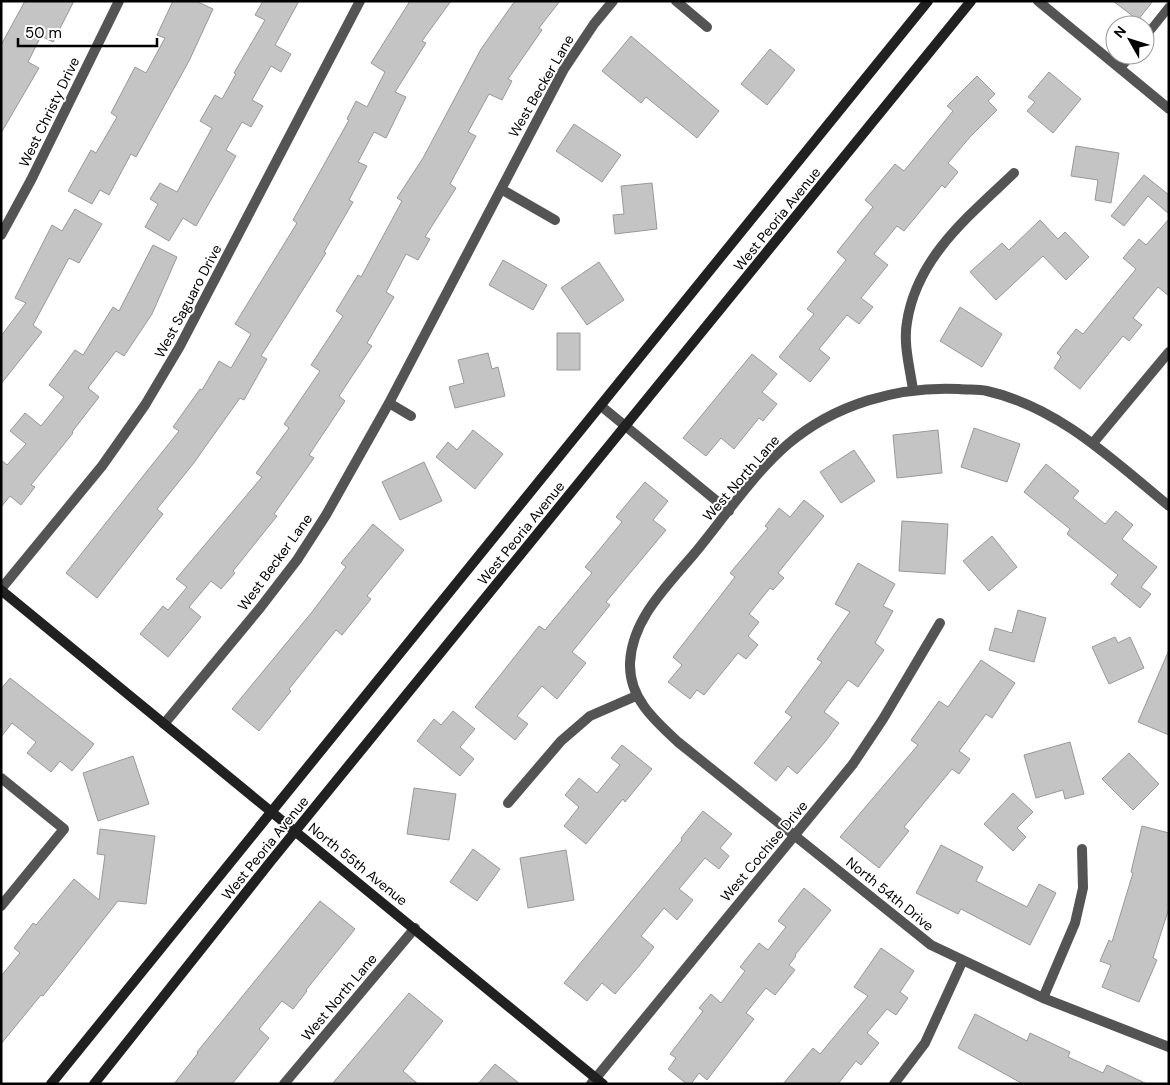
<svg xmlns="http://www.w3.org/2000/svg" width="1170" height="1085" font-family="'DM Sans',sans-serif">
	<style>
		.building { fill: #c4c4c4; stroke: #989898 }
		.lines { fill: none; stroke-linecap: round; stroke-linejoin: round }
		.lane { stroke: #545454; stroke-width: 9 }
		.street { stroke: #545454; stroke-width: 10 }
		.secondary { stroke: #212121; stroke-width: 10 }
		.labels { text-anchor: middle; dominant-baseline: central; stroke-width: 4; stroke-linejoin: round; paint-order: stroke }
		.street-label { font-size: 14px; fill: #000; stroke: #fff }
	</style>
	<rect width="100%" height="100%" fill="#fff"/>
	<path class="building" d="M25,1H74L53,42L41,36L28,62L39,68L1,133V45Z
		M173,1H196L213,9L189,61L136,157L131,154L109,195L100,190L92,204L68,191L91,150L96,153L117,117L111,113L135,67L146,73L165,38L157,35Z
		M263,1H299L275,45L291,54L281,72L271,66L252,100L263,106L251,127L242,122L226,150L236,156L196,226L183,218L169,241L145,227L158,204L150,199L160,183L177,192L212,128L200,121L215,95L222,99L236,74L234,73L265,20L255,15Z
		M410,1H451L422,41L426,43L395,92L406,97L386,138L374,132L358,162L367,166L349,200L353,202L324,252L326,253L261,356L267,359L244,400L240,398L193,464L157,509L163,514L97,598L66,573L179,431L173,427L200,389L202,390L219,361L231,368L251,334L235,324L297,223L293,220L349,120L347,119L356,101L367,107L385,72L371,63Z
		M515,1H560L539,28L542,30L508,79L512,81L502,100L489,94L468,132L476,136L450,184L456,188L425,237L430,239L418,260L406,254L386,292L394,297L367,343L372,346L339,396L345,401L309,455L314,458L274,514L277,516L233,571L235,573L221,589L211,581L189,607L201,617L168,657L140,634L163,606L168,610L187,587L176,579L262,477L256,473L289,428L284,424L320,371L311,365L343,316L336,311L358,275L361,277L402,201L397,198L423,158L481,49Z
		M1113,1H1153L1138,20Z
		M631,36L719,111L697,138L646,97L641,103L602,71Z
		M770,49L795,70L767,105L741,84Z
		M1049,72L1081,99L1053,133L1027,111L1035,102L1028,97Z
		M977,76L995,94L988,101L997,110L970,137L948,163L958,172L945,188L942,185L904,231L897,226L874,254L888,265L861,298L873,307L859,324L847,315L819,349L830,358L810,382L779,357L814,314L807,309L846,260L837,252L873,207L865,200L895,164L904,171L953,111L947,106Z
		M574,124L621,155L602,182L556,151Z
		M1076,146L1119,153L1111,203L1095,200L1098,180L1071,176Z
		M1144,175L1169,195V214L1148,196L1124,226L1111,216Z
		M652,183L657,229L615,234L613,215L624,214L621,186Z
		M75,209L102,224L79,263L69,258L33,325L42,332L1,384V336L26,303L15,298L52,225L62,231Z
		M1169,219V296L1158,287L1133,318L1142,325L1129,341L1123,336L1080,389L1054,368L1061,357L1057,353L1076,329L1083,334L1136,269L1123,258L1139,239L1146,245Z
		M1040,220L1058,239L1065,232L1089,257L1066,280L1043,256L996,300L970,272L1002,243L1009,250Z
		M153,245L177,257L152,314L124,356L116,351L88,388L99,397L72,432L73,433L31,485L35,487L21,505L10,496L1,507V460L7,465L26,444L10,431L25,413L41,426L64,397L49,385L75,350L83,355L113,307L119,311Z
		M503,260L547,285L533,310L489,285Z
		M599,262L624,300L587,325L561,288Z
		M960,307L1002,334L982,367L940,341Z
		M557,333H580V370H557Z
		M488,353L492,369L498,367L505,396L455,408L449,387L464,383L458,360Z
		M752,354L777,374L762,392L777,404L763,421L759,418L734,449L721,438L706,456L683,438Z
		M974,428L1020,444L1007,482L961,467Z
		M473,430L503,454L475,489L436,457L448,442L457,450Z
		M938,430L942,473L897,478L893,435Z
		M854,450L875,481L841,503L820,472Z
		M424,462L442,501L400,520L382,482Z
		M1046,464L1079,491L1073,498L1105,524L1116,511L1133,525L1122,539L1157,567L1141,587L1151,594L1140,608L1111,584L1118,575L1067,534L1070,529L1024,492Z
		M645,482L668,501L653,520L666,530L606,602L610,605L572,652L586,663L557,699L542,686L517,716L528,724L515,740L475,707L539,626L545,630L592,573L585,567L622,522L616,517Z
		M804,500L824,516L778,573L784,578L773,590L770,588L749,614L759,622L748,636L758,645L746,659L738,653L704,695L697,690L690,699L668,682L682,665L673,657L735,577L730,573L768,528L765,526L779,508L790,517Z
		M902,521L948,524L945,574L899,571Z
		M373,524L404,550L367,596L371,599L342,635L336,630L289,689L291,691L259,731L232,709L312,612L346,567L341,563Z
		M992,536L1017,567L989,591L963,561Z
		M858,563L895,584L883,606L893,611L875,643L884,650L858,687L848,680L824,712L839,723L825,742L797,774L788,766L776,781L754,763L792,717L785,712L822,662L817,659L850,612L835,604Z
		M1018,610L1046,618L1034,662L989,650L995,628L1012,633Z
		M1115,637L1118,643L1130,637L1144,668L1109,684L1092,647Z
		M1169,650V735L1138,722Z
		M981,660L1015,683L992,718L986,714L959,751L970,759L959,774L952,769L904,827L909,831L879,868L840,837L918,745L911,740L939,701L948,707Z
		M10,678L94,744L72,771L60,761L51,772L27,753L36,742L12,723L1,737V689Z
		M453,711L475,729L460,747L474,759L460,776L417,741L434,719L441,725Z
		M1070,742L1084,794L1065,799L1063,790L1036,798L1024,755Z
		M622,745L652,769L625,802L623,799L586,844L564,826L579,807L565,795L579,778L597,793L620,765L611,758Z
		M1129,753L1159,784L1133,810L1102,779Z
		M133,756L149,804L98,821L83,773Z
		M414,788L456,794L449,840L407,834Z
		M1013,793L1033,812L1017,828L1026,837L1013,851L984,824Z
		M703,811L732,834L720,848L729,856L719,869L705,858L679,889L693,900L677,920L664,908L641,936L654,947L640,965L615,994L602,983L587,1001L564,983L682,840L681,838Z
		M1142,826L1169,833V908L1153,958L1157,960L1139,1002L1102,987L1111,965L1100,961L1109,940L1112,942L1133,873L1131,872Z
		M100,829L155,836L146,904L118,901L43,996L41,995L1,1044V976L20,953L14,948L33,923L36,925L74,879L99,900L105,855L97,854Z
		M941,845L983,867L976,881L1027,907L1039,884L1056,893L1030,945L961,909L958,914L916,893Z
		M473,849L500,869L477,901L450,882Z
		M566,850L574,900L528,908L520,858Z
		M804,888L831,910L795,955L796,956L789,965L795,970L775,995L766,988L746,1013L754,1019L707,1080L699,1073L691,1084H687L668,1069L676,1058L670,1054L703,1011L699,1008L711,994L721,1003L745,971L740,967L759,943L768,950L786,927L778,921Z
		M320,901L355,929L306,990L307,991L293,1009L282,1001L259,1029L269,1038L232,1084H174L198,1053L197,1052Z
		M881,948L914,971L900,992L908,998L896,1015L887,1009L867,1033L879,1043L861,1065L856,1061L838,1084H783L813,1048L820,1054L868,996L854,987Z
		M409,993L443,1021L403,1071L418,1084H332Z
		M975,1014L1027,1041L1030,1033L1070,1052L1068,1057L1103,1073L1107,1065L1147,1084H1023L958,1048Z
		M495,1064L520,1084H478Z"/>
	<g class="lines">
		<path class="lane" d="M1145,37L1169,7
			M1120,69L1131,55"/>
		<path class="street" d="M676,1L707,27
			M1038,1L1169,109
			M501,189L555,220
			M1,235L31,180L119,1
			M913,390C910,368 903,344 907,322C917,257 969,216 1014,173
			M389,403L411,416
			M601,406L729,511
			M1093,443L1169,352
			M1169,506C1114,461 1059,407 987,391C978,389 968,390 959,389C898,386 835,404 788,444C752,475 724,518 694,554C667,586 632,619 630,663C629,698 654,720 678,742L931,945L1043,998L1169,1047
			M1,589L102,466L145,405L180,346L360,1
			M164,724L260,608L297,560L326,515L389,403L564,69L594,24L613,1
			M1,778L64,829L1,906
			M508,803L561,741L590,716L636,696
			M1043,998L1075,923L1083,888L1082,849
			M284,1084L415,928
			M591,1084L853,764L883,719L940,623
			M894,1084L925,1043L963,960"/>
		<path class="secondary" d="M1,590L603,1084
			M51,1084L928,1
			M94,1084L271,861L971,1"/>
	</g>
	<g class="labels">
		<g class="street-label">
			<text transform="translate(541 86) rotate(-60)">West Becker Lane</text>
			<text transform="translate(49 112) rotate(-64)">West Christy Drive</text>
			<text transform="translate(777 219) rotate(-51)">West Peoria Avenue</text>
			<text transform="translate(188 301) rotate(-62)">West Saguaro Drive</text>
			<text transform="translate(741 478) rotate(-49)">West North Lane</text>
			<text transform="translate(521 533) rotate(-51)">West Peoria Avenue</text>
			<text transform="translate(275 562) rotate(-54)">West Becker Lane</text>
			<text transform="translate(265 848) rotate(-51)">West Peoria Avenue</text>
			<text transform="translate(764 851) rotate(-50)">West Cochise Drive</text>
			<text transform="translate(358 864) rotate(39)">North 55th Avenue</text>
			<text transform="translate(890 894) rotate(39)">North 54th Drive</text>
			<text transform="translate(339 997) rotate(-50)">West North Lane</text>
		</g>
	</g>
	<rect width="1170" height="1085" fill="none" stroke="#000000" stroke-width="5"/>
	<g transform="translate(1130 40) rotate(309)"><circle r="24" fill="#ffffff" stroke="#999999"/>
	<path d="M0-4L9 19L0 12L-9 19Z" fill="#000000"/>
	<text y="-8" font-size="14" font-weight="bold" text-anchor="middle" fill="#000000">N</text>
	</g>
	<path d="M18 38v8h139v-8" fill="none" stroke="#000000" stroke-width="2.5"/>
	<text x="25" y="38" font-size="15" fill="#000000" stroke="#ffffff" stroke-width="4" paint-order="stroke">50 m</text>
</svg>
